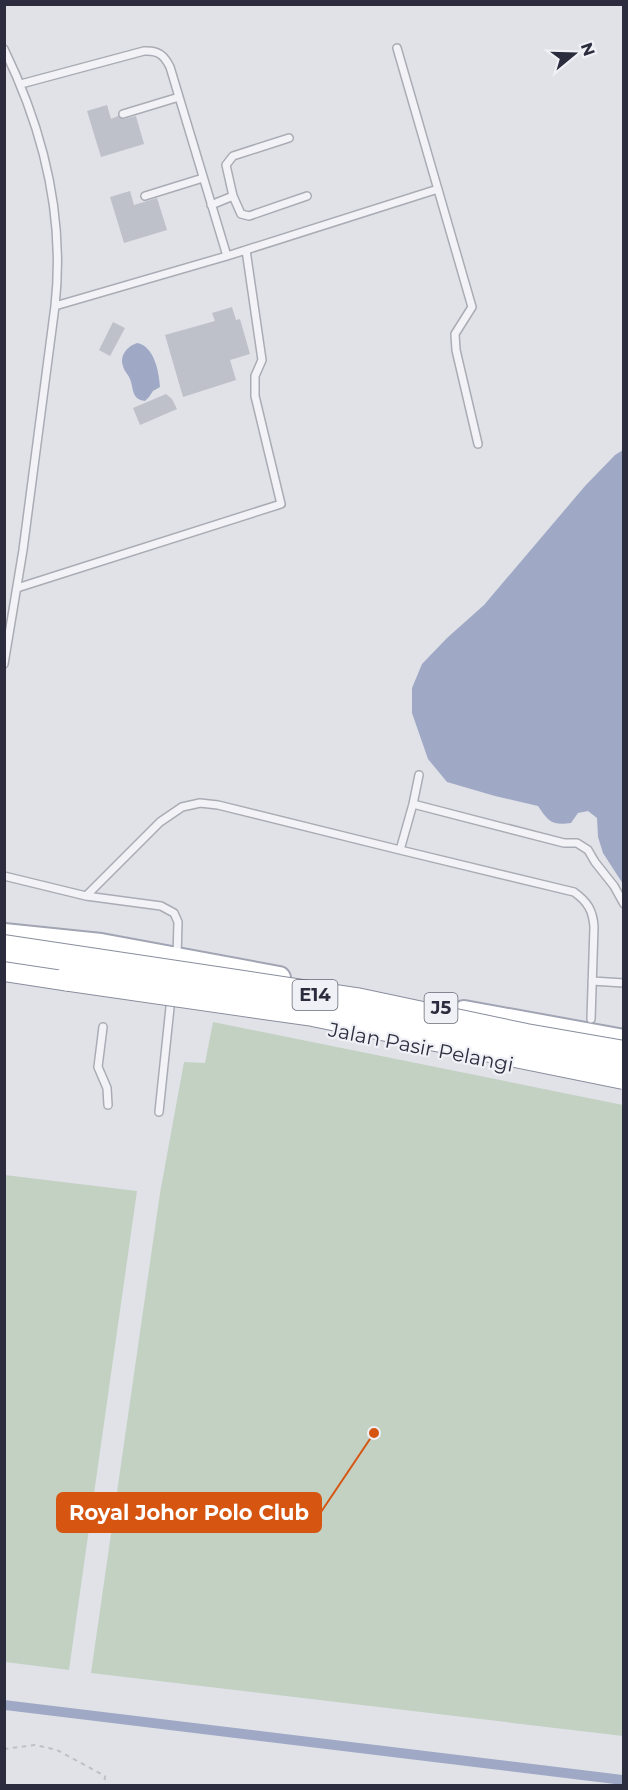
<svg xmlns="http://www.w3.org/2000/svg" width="628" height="1790" font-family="Montserrat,sans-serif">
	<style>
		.green { fill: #c3d1c3 }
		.water { fill: #9fa9c5 }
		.building { fill: #bec0ca }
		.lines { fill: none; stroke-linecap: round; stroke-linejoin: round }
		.service-casing { stroke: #aaacb5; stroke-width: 10 }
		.primary-casing { stroke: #a1a4b3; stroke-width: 26 }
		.motorway-casing { stroke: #898d9d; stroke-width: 28 }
		.path { stroke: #bfc0c7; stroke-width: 2; stroke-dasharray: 4.5 4.5; stroke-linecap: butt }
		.service { stroke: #f3f3f7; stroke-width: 7 }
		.primary { stroke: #fff; stroke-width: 22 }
		.motorway { stroke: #fff; stroke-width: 26 }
		.motorway-bridge-casing { stroke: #898d9d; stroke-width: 28; stroke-linecap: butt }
		.motorway-bridge { stroke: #fff; stroke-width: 26 }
		.labels { text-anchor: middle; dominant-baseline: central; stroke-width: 4.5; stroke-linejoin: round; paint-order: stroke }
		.shield { fill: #f0f1f6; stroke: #666875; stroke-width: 1.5 }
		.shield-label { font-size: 18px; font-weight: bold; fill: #2b2d3e }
		.street-label { font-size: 20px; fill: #2b2d3e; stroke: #f0f1f6 }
		.leader { fill: none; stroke: #d55511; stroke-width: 2 }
		.callout-dot { fill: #d55511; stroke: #f0f1f6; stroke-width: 2 }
		.callout { fill: #d55511; stroke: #d55511; stroke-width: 2 }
		.callout-label { font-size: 21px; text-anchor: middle; font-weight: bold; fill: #fff }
	</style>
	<rect width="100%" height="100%" fill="#e1e2e8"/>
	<path class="green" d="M213,1022L623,1105V1736L91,1673L160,1193L184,1062L205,1063Z
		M5,1175L137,1191L69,1670L5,1662Z"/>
	<path class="water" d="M137,343C154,346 159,371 160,387L153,391L149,397L145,401C131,399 134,389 130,379C128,374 124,371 123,366C119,355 128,346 137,343Z
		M623,450V884L603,853L598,837L597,818L588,811L578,813L571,823C552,826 548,821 538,806L495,796L447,782L428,759L412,713V688L422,664L447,638L484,605L585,486L615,455Z
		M4,1700L623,1775V1785L5,1710Z"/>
	<path class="building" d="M107,105L111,119L118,116L124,119L136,116L144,144L101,157L87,111Z
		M130,191L134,205L157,198L167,230L124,243L110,197Z
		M232,307L236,320L240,319L250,354L230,360L236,380L183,397L165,335L215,321L212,313Z
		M113,322L125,328L110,356L99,350Z
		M166,394L172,399L177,409L140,425L133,408Z"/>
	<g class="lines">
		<g class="service-casing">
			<path id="service" d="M397,48L472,307L455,334L456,350L478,444
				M4,49C43,129 65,216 55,306L23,550L4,664
				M21,84L144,51C158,50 164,55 170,67L227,256
				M123,114L179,97
				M145,196L203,178
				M233,196L226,165L233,156L289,138
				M211,205L233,196L241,214L249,216L307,196
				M55,306L227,256L438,189
				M17,588L281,504L255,396V376L262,360L246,250
				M413,804L564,843H577L588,850L595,862L614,886L624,904
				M400,850L574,892C588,902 593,911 594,927L591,1019
				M4,876L86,896L161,906L174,913L178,922L177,957
				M86,896L160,822L182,807L200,803L218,805L400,850L413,804L419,775
				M592,981L624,983
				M103,1027L98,1067L107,1088L108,1105
				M159,1112L171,998"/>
		</g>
		<g class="primary-casing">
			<path id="primary" d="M4,935L101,945L279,978
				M464,1012L624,1041"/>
		</g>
		<g class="motorway-casing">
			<path id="motorway" d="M4,968L69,978"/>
		</g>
		<path class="path" d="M4,1749L35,1745L57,1750L105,1776L104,1786"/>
		<use href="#service" class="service"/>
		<use href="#primary" class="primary"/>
		<use href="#motorway" class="motorway"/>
		<g class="motorway-bridge-casing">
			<path id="motorway-bridge" d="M4,948L356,1001L526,1037L624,1054
				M69,978L313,1013L624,1076"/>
		</g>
		<use href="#motorway-bridge" class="motorway-bridge"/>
	</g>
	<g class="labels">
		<g class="shield">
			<rect x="292.5" y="980" width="45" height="30" rx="4.5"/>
			<rect x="424.5" y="993" width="33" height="30" rx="4.5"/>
		</g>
		<g class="shield-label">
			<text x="315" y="995">E14</text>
			<text x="441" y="1008">J5</text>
		</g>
		<g class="street-label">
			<text transform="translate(421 1047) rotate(11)">Jalan Pasir Pelangi</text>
		</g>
	</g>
	<path class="leader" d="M374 1433L321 1512"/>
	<circle class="callout-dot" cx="374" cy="1433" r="6"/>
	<rect class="callout" x="57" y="1493" width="264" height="39" rx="6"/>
	<g class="callout-label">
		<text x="189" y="1520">Royal Johor Polo Club</text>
	</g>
	<rect width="628" height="1790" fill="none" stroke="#2b2d3e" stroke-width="12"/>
	<g transform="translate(574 54) rotate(71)" stroke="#f0f1f6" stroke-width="4.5" paint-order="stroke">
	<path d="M0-4.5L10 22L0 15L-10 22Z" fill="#2b2d3e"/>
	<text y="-9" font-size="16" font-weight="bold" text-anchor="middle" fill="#2b2d3e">N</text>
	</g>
</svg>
